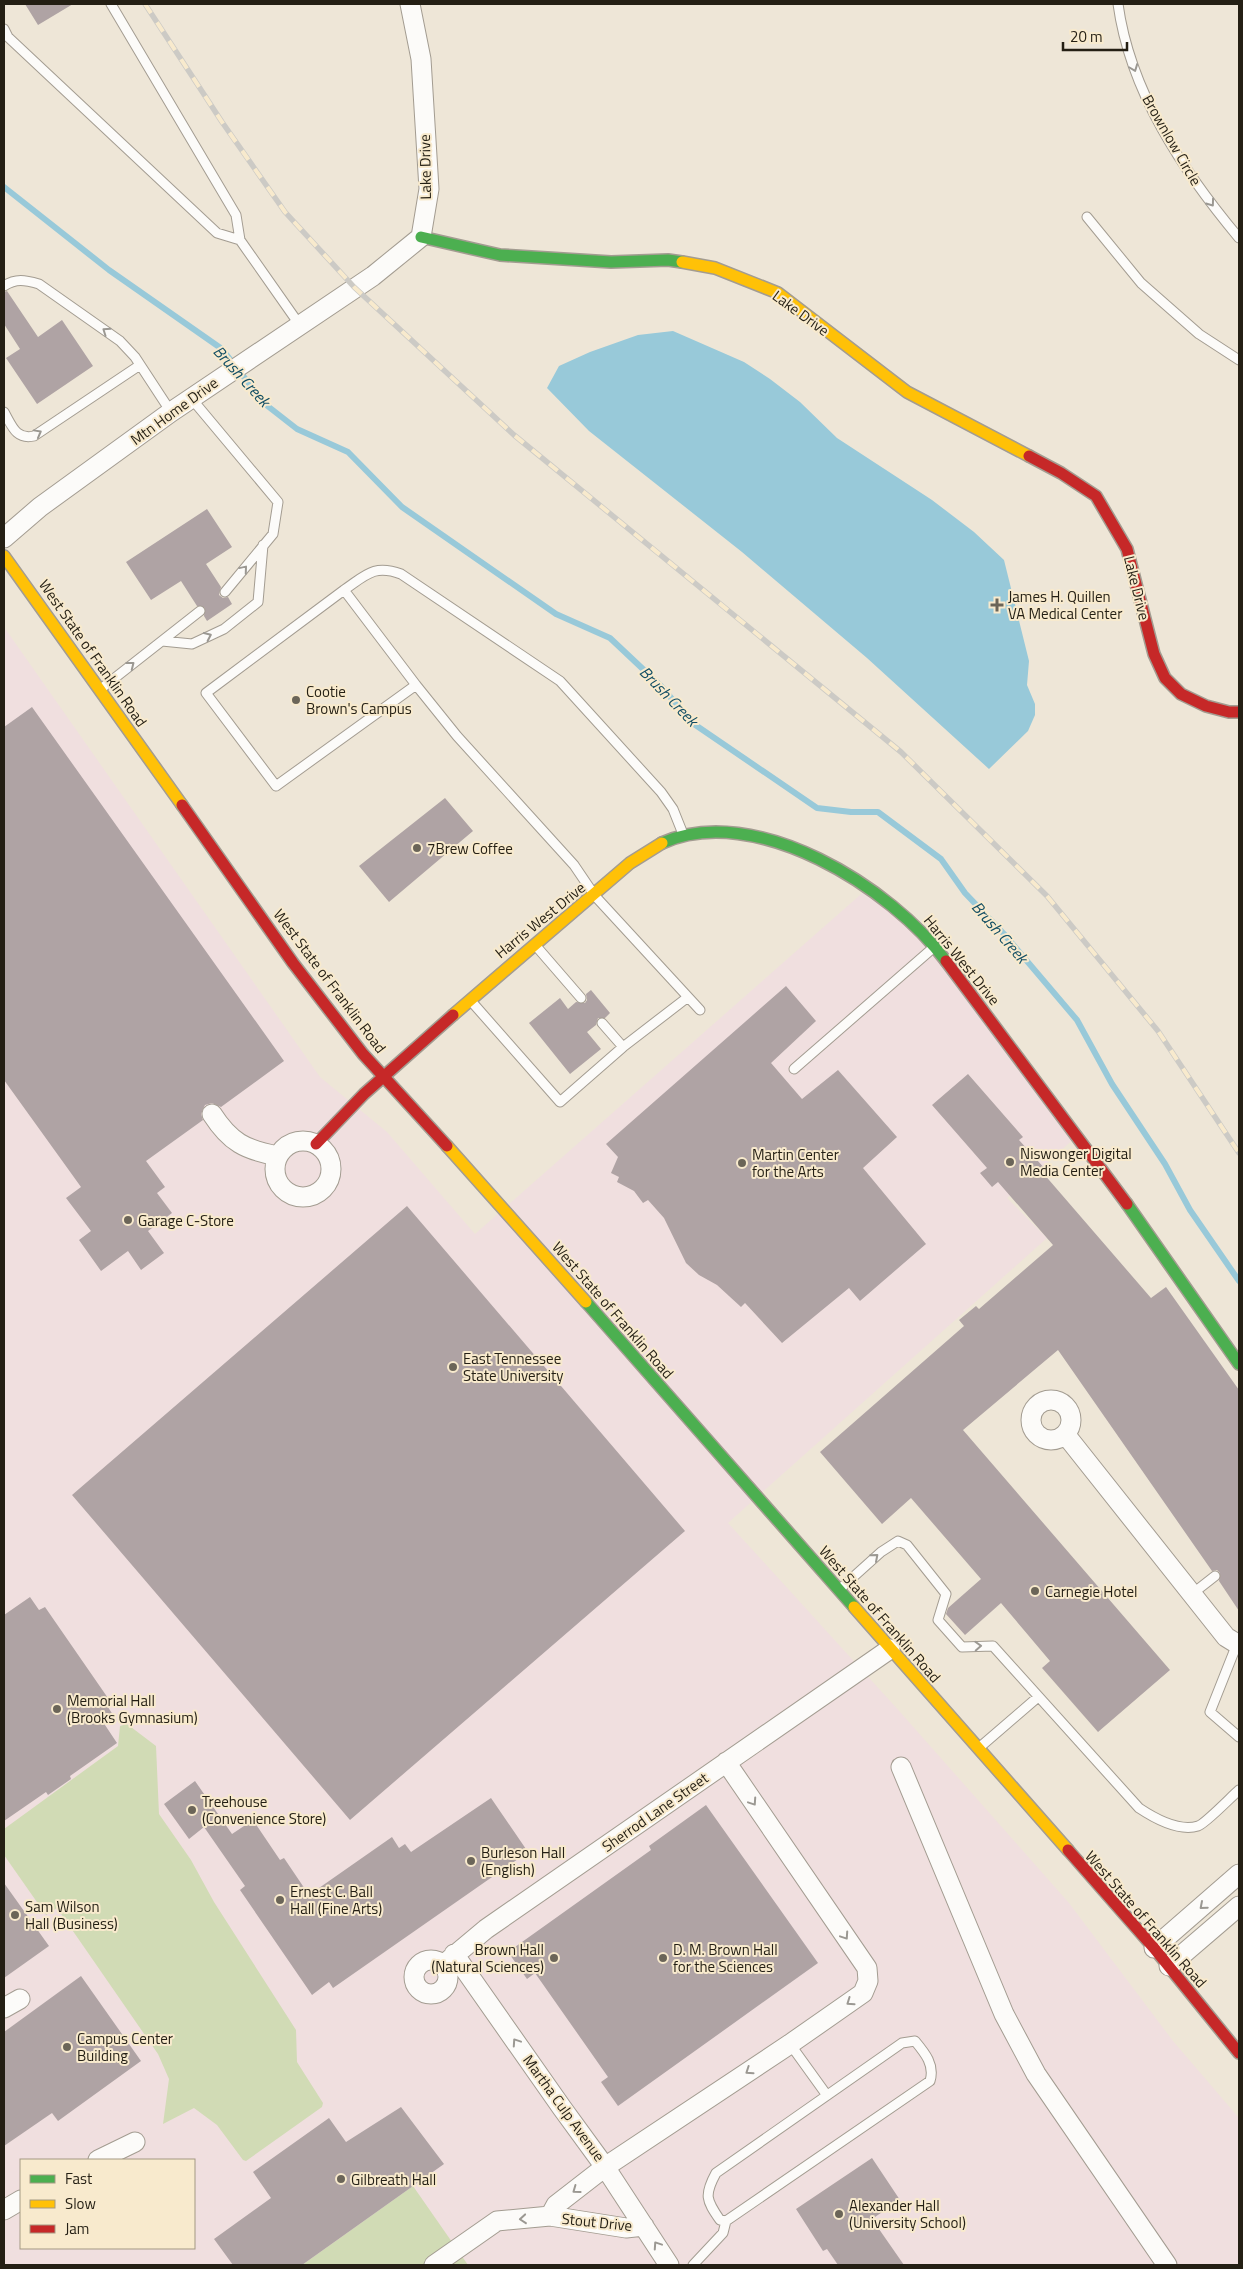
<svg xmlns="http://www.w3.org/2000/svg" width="1243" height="2269" font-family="'Titillium Web',sans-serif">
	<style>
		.education { fill: #f0dfdf; fill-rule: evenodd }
		.green { fill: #d1dbb5 }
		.water { fill: #98c9d9 }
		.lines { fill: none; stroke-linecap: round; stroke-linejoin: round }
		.stream { stroke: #98c9d9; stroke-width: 6 }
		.building { fill: #afa3a4 }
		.lane-casing { stroke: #a39c91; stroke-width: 11 }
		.street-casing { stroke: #a39c91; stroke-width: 21 }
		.fast-casing { stroke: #a39c91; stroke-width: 14 }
		.slow-casing { stroke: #a39c91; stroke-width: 14 }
		.jam-casing { stroke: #a39c91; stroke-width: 14 }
		.lane { stroke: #fcfbf9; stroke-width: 9 }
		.street { stroke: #fcfbf9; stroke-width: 19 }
		.fast { stroke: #4caf50; stroke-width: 11 }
		.slow { stroke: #ffc107; stroke-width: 11 }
		.jam { stroke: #c62828; stroke-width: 11 }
		.rail-casing { stroke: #cccac5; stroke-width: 5.5 }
		.rail { stroke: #f8eacd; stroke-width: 4; stroke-dasharray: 11; stroke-linecap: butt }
		.oneway { stroke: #9b9892 }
		.poi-dot { fill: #6b6558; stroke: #f8eacd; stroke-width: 2 }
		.labels { text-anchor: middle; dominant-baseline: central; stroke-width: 4; stroke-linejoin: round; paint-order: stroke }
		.street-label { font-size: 15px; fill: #241f14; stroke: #f8eacd }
		.poi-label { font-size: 15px; fill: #241f14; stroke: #f8eacd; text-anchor: start }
		.water-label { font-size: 16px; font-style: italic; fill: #124e64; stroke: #f8eacd }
	</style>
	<rect width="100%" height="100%" fill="#eee6d7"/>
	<path class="education" d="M4,627L320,1077L387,1132L475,1234L868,888L904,914L1076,1137L1007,1198L1047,1238L728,1523L901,1713L1069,1903L1173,2041L1239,2118V2265H4ZM21,2160H194V2248H21Z"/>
	<path class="green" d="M127,1724L156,1746L159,1814L191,1860L214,1902L296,2030L297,2062L323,2103L322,2107L246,2161L243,2160L217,2125L194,2108L163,2124L169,2079L158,2054L57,1908L46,1915L4,1855V1829L118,1746L120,1726Z
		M413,2186L468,2265H302Z"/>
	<path class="water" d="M673,331L744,362L770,379L800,402L837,438L932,500L974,532L1004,560L1029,661L1027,685L1035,704V715L1028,731L989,769L867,658L742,552L589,431L547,388L559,366L590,352L638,335Z"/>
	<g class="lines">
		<path class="stream" d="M4,187L109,270L222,349L265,404L297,429L348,452L402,507L556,614L610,638L662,687L691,722L817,808L851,812H878L941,859L965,893L1004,934L1077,1020L1112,1084L1165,1164L1190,1210L1239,1281"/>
	</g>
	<path class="building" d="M25,4H73L38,25Z
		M7,291L38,337L62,320L93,366L37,404L6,358L20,349L4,324V292Z
		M207,509L232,547L206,564L221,587L219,595L223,598L228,597L232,604L207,621L204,616L205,608L197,606L181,581L151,600L126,562Z
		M32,707L284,1061L221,1107L212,1103L205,1105L201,1114L203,1120L146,1161L165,1187L157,1193L172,1213L148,1231L164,1253L141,1270L128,1251L101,1271L79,1240L91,1231L66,1198L81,1187L4,1080V727Z
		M445,798L473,831L389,902L359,866Z
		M786,986L816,1021L771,1063L802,1099L838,1070L897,1137L863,1168L926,1244L860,1301L849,1288L782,1343L745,1303L741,1307L717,1285L699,1275L686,1263L664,1218L648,1200L643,1203L634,1191L617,1182L619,1177L611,1173L618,1157L606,1144Z
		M591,990L610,1013L605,1018H598L596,1025L587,1032L601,1049L570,1074L529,1023L560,998L568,1009L576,1002L585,1003L587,1000L586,994Z
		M968,1074L1023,1137L1019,1140L1046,1170L1043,1173L1151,1298L1166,1287L1239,1390V1611L1219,1581L1220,1573L1217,1570L1212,1571L1058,1350L963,1430L1170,1670L1098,1732L1042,1668L1050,1661L1001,1603L965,1635L946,1614L948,1608L981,1579L911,1498L882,1524L820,1452L964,1326L959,1320L976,1306L979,1309L1053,1245L998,1182L992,1187L980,1173L987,1168L932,1105Z
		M407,1206L685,1531L350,1820L72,1495Z
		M30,1597L39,1610L45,1607L110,1701L106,1704L113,1715L103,1722L117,1743L70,1776L71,1779L48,1795L46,1792L4,1821V1615Z
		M195,1781L232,1834L253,1820L280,1860L284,1858L309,1895L392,1837L399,1848L405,1844L411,1852L491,1798L528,1852L333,1988L329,1982L312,1995L240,1890L245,1886L204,1827L189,1839L164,1804Z
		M706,1805L818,1963L618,2106L601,2082L608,2077L535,1973L527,1979L508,1952L651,1850L649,1846Z
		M4,1883L49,1946L4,1978Z
		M81,1976L141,2061L58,2121L52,2113L4,2146V2032Z
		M401,2107L444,2164L302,2265H233L214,2239L271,2198L253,2172L329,2118L346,2142Z
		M872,2158L900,2200L872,2219L904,2265H838L827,2249L823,2251L796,2209Z"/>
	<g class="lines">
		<g class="lane-casing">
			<path id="lane" d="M111,4L236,215L240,240L299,324
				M1118,4C1130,92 1183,171 1239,238
				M4,29L8,37L217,233L240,240
				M1087,217L1141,283L1199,334L1239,360
				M4,286C16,278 25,280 39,284L120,341L135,357L171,412
				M191,398L278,502L273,534L225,592
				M4,412C12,426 16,440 34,436L140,365
				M344,590L206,693L276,786L416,685
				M162,641L192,644L224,629L258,602L263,545
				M102,688L200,611
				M683,834L673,809L661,792L560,681L401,574C374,564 366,575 344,590L416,685L457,736L574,865L595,896L700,1010
				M536,946L581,998
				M471,1001L560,1102L623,1047L688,997
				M602,1023L623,1047
				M794,1069L933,948
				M841,1588L881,1552L898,1541L907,1545L946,1594L938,1620L962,1647L993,1646L1139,1808C1154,1818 1178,1832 1198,1826C1205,1824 1231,1797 1239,1790
				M1192,1594L1215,1576
				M1237,1644L1210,1712L1239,1737
				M980,1747L1038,1697
				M915,2041C925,2053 935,2065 930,2081L726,2221L720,2220C706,2200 704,2195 716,2173L902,2043Z
				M790,2044L826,2094
				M693,2265L723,2233L726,2221"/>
		</g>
		<g class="street-casing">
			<path id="street" d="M4,538L40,507L171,412L373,276L421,237L429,189L421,59L410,4
				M212,1114C230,1142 245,1150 278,1156
				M275 1169a28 28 0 1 1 56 0a28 28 0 1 1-56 0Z
				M1031 1420a20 20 0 1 1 40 0a20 20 0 1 1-40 0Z
				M1065,1434L1226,1637L1239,1645
				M901,1767L1004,2014L1036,2074L1167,2265
				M1154,1948L1239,1874
				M454,1954L562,2108L605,2167L669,2265
				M414 1977a17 17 0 1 1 34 0a17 17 0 1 1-34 0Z
				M443,1965L486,1929L890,1649
				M1169,1966L1239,1906
				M4,2008L20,1999
				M98,2160L135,2142
				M4,2210L21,2200
				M550,2216L556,2205L605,2167L790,2044L863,1993L868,1981L867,1968L726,1762
				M434,2265L497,2221L550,2216L626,2228L644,2226"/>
		</g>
		<g class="fast-casing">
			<path id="fast" d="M421,237L500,255L611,262L668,260L682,262
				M662,843C755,801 892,888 946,961
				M1127,1204L1239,1364
				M586,1302L854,1607"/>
		</g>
		<g class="slow-casing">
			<path id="slow" d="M682,262L715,268L778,293L907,392L1029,456
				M4,556L182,805
				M453,1015L630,863L662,843
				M447,1146L586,1302
				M854,1607L1068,1850"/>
		</g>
		<g class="jam-casing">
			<path id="jam" d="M1029,456L1061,473L1096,496L1127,549L1154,654L1165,678L1181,694L1206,706L1229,712H1239
				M182,805L293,963L363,1054L447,1146
				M946,961L1127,1204
				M316,1144L364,1094L453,1015
				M1068,1850L1154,1948L1239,2053"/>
		</g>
		<use href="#lane" class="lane"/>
		<use href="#street" class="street"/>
		<use href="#fast" class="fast"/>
		<use href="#slow" class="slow"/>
		<use href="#jam" class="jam"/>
		<g class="rail-casing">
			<path id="rail" d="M145,4L222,122L285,212L354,287L514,435L901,752L1047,896L1158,1031L1239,1153"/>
		</g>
		<use href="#rail" class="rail"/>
	</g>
	<defs><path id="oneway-chevron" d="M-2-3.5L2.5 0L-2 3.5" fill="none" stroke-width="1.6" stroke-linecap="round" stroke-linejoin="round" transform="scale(1.25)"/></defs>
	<g class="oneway">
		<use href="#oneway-chevron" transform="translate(1134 68) rotate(69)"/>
		<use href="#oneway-chevron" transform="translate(1211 203) rotate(54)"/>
		<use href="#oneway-chevron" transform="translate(106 331) rotate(-145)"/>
		<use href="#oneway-chevron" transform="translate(38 433) rotate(-29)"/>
		<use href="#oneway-chevron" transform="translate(244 569) rotate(-50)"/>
		<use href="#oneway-chevron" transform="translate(208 636) rotate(-25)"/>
		<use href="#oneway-chevron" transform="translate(131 665) rotate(-38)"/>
		<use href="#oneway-chevron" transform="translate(875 1557) rotate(-41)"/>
		<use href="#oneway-chevron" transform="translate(978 1646) rotate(-3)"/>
		<use href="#oneway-chevron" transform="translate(753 1802) rotate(56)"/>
		<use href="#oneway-chevron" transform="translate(1203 1906) rotate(139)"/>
		<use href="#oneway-chevron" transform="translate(845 1936) rotate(56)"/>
		<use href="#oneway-chevron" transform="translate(850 2002) rotate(145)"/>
		<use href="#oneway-chevron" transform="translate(516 2042) rotate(-124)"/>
		<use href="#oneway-chevron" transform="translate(749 2071) rotate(146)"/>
		<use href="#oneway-chevron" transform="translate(576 2190) rotate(144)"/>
		<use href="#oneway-chevron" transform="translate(523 2219) rotate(175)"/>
		<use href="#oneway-chevron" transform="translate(657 2245) rotate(-124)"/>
	</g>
	<g class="poi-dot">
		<path d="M994.5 597.5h5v5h5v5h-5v5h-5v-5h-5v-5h5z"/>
		<circle cx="296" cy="700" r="5"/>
		<circle cx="417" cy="848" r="5"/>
		<circle cx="1010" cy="1162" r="5"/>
		<circle cx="742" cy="1163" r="5"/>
		<circle cx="128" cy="1220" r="5"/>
		<circle cx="453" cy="1367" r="5"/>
		<circle cx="1035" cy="1591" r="5"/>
		<circle cx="57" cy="1709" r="5"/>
		<circle cx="192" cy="1810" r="5"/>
		<circle cx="471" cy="1861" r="5"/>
		<circle cx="280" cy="1900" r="5"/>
		<circle cx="15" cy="1915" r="5"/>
		<circle cx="554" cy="1958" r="5"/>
		<circle cx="663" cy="1958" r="5"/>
		<circle cx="67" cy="2047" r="5"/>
		<circle cx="341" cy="2179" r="5"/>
		<circle cx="839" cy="2214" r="5"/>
	</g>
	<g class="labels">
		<g class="street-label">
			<text transform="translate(1172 140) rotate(60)">Brownlow Circle</text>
			<text transform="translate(425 167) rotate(-91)">Lake Drive</text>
			<text transform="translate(801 313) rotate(36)">Lake Drive</text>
			<text transform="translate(174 411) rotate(-36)">Mtn Home Drive</text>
			<text transform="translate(1137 588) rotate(76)">Lake Drive</text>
			<text transform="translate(93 653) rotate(55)">West State of Franklin Road</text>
			<text transform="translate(540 920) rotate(-39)">Harris West Drive</text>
			<text transform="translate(962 960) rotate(51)">Harris West Drive</text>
			<text transform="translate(330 981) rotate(53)">West State of Franklin Road</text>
			<text transform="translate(613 1310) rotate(49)">West State of Franklin Road</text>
			<text transform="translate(880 1614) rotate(49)">West State of Franklin Road</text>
			<text transform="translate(655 1812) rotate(-35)">Sherrod Lane Street</text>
			<text transform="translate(1146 1919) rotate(49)">West State of Franklin Road</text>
			<text transform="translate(564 2108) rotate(54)">Martha Culp Avenue</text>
			<text transform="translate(597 2222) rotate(6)">Stout Drive</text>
		</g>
		<g class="poi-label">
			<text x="1008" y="596">James H. Quillen<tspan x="1008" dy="17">VA Medical Center</tspan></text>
			<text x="306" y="691">Cootie<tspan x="306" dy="17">Brown's Campus</tspan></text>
			<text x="427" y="848">7Brew Coffee</text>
			<text x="1020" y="1153">Niswonger Digital<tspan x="1020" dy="17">Media Center</tspan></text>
			<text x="752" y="1154">Martin Center<tspan x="752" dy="17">for the Arts</tspan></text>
			<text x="138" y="1220">Garage C-Store</text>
			<text x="463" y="1358">East Tennessee<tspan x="463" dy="17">State University</tspan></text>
			<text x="1045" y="1591">Carnegie Hotel</text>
			<text x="67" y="1700">Memorial Hall<tspan x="67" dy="17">(Brooks Gymnasium)</tspan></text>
			<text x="202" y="1801">Treehouse<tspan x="202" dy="17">(Convenience Store)</tspan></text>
			<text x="481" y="1852">Burleson Hall<tspan x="481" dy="17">(English)</tspan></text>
			<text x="290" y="1891">Ernest C. Ball<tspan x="290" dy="17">Hall (Fine Arts)</tspan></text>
			<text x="25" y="1906">Sam Wilson<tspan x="25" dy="17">Hall (Business)</tspan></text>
			<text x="544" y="1949" text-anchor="end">Brown Hall<tspan x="544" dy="17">(Natural Sciences)</tspan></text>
			<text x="673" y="1949">D. M. Brown Hall<tspan x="673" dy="17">for the Sciences</tspan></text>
			<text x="77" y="2038">Campus Center<tspan x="77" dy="17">Building</tspan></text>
			<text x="351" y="2179">Gilbreath Hall</text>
			<text x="849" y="2205">Alexander Hall<tspan x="849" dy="17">(University School)</tspan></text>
		</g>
		<g class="water-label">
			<text transform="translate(242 376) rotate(48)">Brush Creek</text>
			<text transform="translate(669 696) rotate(46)">Brush Creek</text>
			<text transform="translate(1000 932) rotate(49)">Brush Creek</text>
		</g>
	</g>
	<rect width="1243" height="2269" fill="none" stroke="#241f14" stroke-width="10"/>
	<rect x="20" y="2159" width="175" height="90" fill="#f8eacd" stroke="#a39983"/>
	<rect x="30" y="2175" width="25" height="8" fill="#4caf50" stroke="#a39983"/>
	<text x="65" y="2184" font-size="15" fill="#241f14">Fast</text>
	<rect x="30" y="2200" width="25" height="8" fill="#ffc107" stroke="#a39983"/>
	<text x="65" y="2209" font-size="15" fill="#241f14">Slow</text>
	<rect x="30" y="2225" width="25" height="8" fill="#c62828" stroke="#a39983"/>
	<text x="65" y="2234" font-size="15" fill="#241f14">Jam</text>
	<path d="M1063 42v8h64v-8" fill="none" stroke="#241f14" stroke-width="2.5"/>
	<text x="1070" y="42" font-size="15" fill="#241f14" stroke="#f8eacd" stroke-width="4" paint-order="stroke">20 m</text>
</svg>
